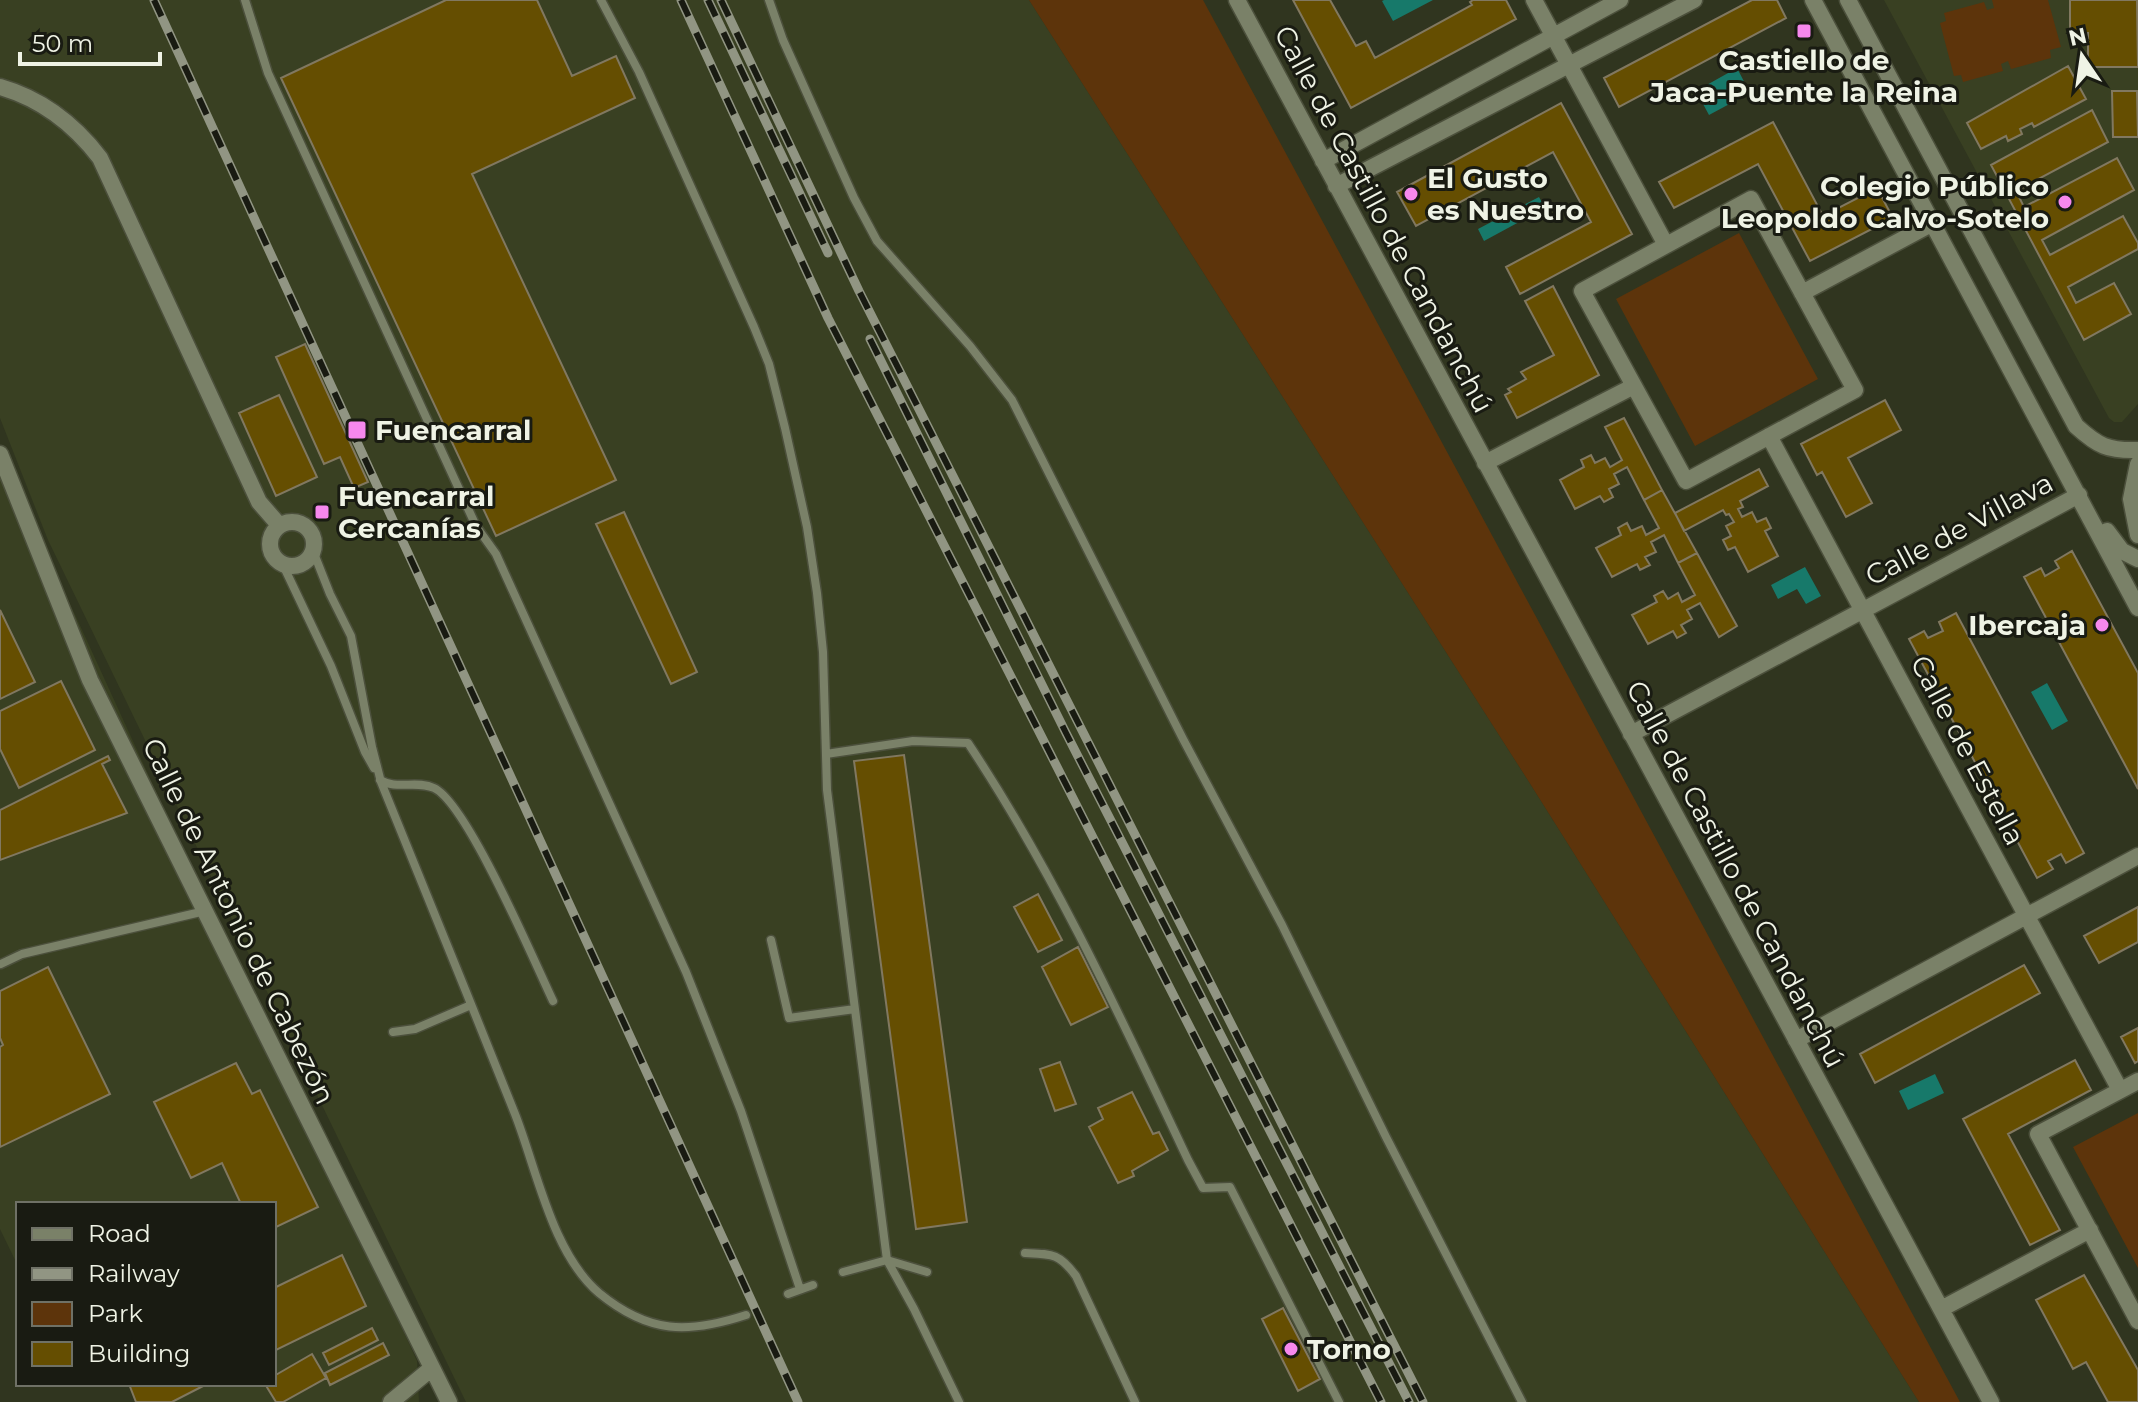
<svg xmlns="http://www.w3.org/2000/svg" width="2138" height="1402" font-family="Montserrat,sans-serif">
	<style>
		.built { fill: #394022 }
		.green { fill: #5d340b }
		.water { fill: #17796a }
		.building { fill: #654e01; stroke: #817860; stroke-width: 2 }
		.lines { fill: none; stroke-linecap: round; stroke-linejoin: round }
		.lane-casing { stroke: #4c503c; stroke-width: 11 }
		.street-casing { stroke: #4c503c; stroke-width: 19 }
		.lane { stroke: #7a8168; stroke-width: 8 }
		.street { stroke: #7a8168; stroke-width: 16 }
		.rail-casing { stroke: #919583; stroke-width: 9 }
		.rail { stroke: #191b12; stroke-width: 6; stroke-dasharray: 18; stroke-linecap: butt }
		.poi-dot { fill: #f688ed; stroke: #191b12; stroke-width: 3 }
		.labels { text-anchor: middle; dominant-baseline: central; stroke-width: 6; stroke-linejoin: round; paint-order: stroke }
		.poi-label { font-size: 28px; font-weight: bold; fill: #eff3e5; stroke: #191b12; text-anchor: start }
		.street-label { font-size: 28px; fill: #eff3e5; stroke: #191b12 }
	</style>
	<rect width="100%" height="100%" fill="#30351f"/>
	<path class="built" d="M0,0H1029L1529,782L1919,1402H466L48,540L0,418Z
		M1884,0H2138V404L2122,422H2114L2109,418Z
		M0,451L417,1361L419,1402H136L129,1384H274V1204H18V1266L0,1229Z"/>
	<path class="green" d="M1029,0H1203L1960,1402H1919L1529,782Z
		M1992,0H2048L2061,47L2050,50L2051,58L2011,69L2008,61L2001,64L2003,71L1963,82L1961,75L1954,76L1940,23L1946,21L1944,13L1984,2L1987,10L1994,8Z
		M1739,233L1818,379L1695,446L1616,299Z
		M2138,1113V1268L2073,1147Z"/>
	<path class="water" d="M1384,0H1433L1393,21L1382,1Z
		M1737,68L1750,93L1709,115L1696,91Z
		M1539,197L1545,208L1484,241L1478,229Z
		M1805,567L1821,596L1806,604L1797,589L1778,599L1771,585Z
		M2047,683L2068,721L2052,730L2031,692Z
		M1935,1074L1944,1093L1908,1110L1899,1091Z"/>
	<path class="building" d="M446,0H537L572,76L616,56L635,98L472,174L616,480L496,536L281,78Z
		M1293,0H1330L1356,46L1366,41L1375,58L1472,5L1470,2L1473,0H1506L1516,19L1351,108Z
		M1752,0H1777L1786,18L1619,107L1604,78Z
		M2070,0H2137L2138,67H2088V33L2070,34Z
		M2068,66L2086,99L2034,127L2032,123L2020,129L2022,134L2008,141L2006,136L1981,149L1967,123Z
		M2112,91H2137L2138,137H2113Z
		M1561,103L1632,234L1520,294L1506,267L1591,222L1553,152L1416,226L1397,192Z
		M2092,110L2108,142L2016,191L2024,207L2117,158L2134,190L2042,240L2050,255L2123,216L2138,243V249L2068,287L2076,303L2114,283L2131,314L2084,340L1991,165Z
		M1773,122L1823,216L1877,188L1893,218L1810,261L1758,164L1674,208L1659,182Z
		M1553,286L1599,375L1517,418L1505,395L1511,392L1508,389L1526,379L1521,372L1554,355L1525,301Z
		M305,344L368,482L354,488L340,457L324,464L276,357Z
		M279,395L317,477L276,496L239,413Z
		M1885,400L1901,430L1848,458L1872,503L1846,517L1822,472L1817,475L1801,444Z
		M1624,418L1662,490L1644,500L1627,467L1614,474L1619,484L1609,489L1613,497L1604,502L1600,496L1575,509L1560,480L1584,467L1581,460L1591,455L1595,463L1605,458L1610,467L1622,460L1605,427Z
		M1759,469L1768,486L1740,501L1743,507L1738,509L1742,517L1752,512L1757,522L1766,518L1771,528L1765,531L1778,556L1748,572L1735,547L1728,550L1723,540L1731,536L1726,526L1734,522L1729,514L1726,515L1723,510L1684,531L1675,513Z
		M1662,490L1697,553L1678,563L1664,535L1651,542L1656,552L1645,557L1650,565L1640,570L1637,564L1612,577L1596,548L1621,535L1618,528L1627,523L1631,531L1642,526L1646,535L1659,528L1644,500Z
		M624,512L697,672L671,684L596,524Z
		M2072,551L2138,673V789L2024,577L2041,568L2045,576L2059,568L2055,561Z
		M1697,553L1737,626L1719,637L1700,603L1687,610L1692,619L1681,625L1686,633L1677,638L1673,631L1648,644L1632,615L1657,602L1654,596L1663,591L1668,599L1678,593L1682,602L1695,595L1678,563Z
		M0,610L35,682L0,699Z
		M1956,613L2084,853L2066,863L2061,854L2048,861L2053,869L2037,878L1909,639L1924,631L1928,638L1943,631L1939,622Z
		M61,681L95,750L19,788L0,749V711Z
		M904,755L967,1222L916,1229L854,761Z
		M108,756L110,760L102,764L127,813L0,860V810Z
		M1038,894L1062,940L1038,952L1014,907Z
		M2138,907V942L2099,963L2084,936Z
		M1078,947L1108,1007L1071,1025L1042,967Z
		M2024,965L2040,993L1875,1083L1860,1054Z
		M48,967L110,1094L0,1147V1047L3,1045L0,1038V991Z
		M2138,1028V1061L2135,1063L2121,1037Z
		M2075,1060L2091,1090L2008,1134L2060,1230L2030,1245L1963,1119Z
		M1060,1062L1076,1104L1055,1111L1040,1069Z
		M236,1063L252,1094L260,1090L318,1207L274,1228V1204H241L222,1163L191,1178L154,1102Z
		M1132,1092L1153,1134L1159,1132L1168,1150L1132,1171L1134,1176L1118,1183L1089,1127L1103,1119L1098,1108Z
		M342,1255L366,1306L274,1351V1288Z
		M2084,1275L2138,1370V1402H2108L2086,1362L2073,1369L2036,1300Z
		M1283,1308L1320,1379L1298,1391L1262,1319Z
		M372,1328L378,1340L329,1365L323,1353Z
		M383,1343L389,1355L330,1385L325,1373Z
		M312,1354L326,1378L283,1402H276L265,1384H274V1376Z
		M129,1384H207L172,1402H136Z"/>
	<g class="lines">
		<g class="lane-casing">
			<path id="lane" d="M245,0L268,73L476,526L496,554L686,972L741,1111L800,1289
				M601,0L639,72L754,327L769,364L785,428L807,527L817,593L823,652L827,790L887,1260L914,1309L959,1402
				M769,0L783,40L854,198L877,241L970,346L1012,400L1183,739L1282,925L1386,1137L1522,1402
				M313,551L330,594L351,636L372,747L381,782C426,893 471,1003 515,1114C537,1170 552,1253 599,1293C649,1334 688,1334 746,1315
				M283,565L331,666L365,752L374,768
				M826,754L913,741L968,743C1055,874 1121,1018 1188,1160L1203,1188L1230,1187L1339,1402
				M380,780C396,790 417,780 434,788C467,803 534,961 553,1001
				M771,940L789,1018L855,1009
				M1,964L22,954L205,911
				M393,1032L415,1029L471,1005
				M1025,1253C1052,1254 1059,1253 1076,1276L1135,1402
				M843,1272L887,1260L927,1272
				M788,1294L813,1285"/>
		</g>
		<g class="street-casing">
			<path id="street" d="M1237,0L1991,1402
				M1534,0L1666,245
				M1813,0L2138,608
				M1848,0L2076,426C2098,446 2108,451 2138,450
				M0,87C42,99 74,124 100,158L259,502L279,525
				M1323,161L1620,0
				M1336,186L1694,0
				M1751,199L1855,390L1686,481L1582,291Z
				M1802,293L1933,223
				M1769,436L2120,1090
				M0,454L90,680L449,1402
				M1485,463L1634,386
				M2138,464L2131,499L2138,535
				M270 544a22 22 0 1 1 44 0a22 22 0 1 1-44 0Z
				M2107,531L2122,551L2138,559
				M1631,734L2079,495
				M1796,1040L2138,856
				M2138,1081L2038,1134L2138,1321
				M1941,1309L2090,1230
				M391,1402L432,1368"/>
		</g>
		<use href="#lane" class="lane"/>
		<use href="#street" class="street"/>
		<g class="rail-casing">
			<path id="rail" d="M154,0L798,1402
				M681,0L828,318L1381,1402
				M708,0L828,253
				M721,0L859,291L1423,1402
				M870,339L1066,733L1409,1402"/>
		</g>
		<use href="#rail" class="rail"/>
	</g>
	<g class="poi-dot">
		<rect x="1796" y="23" width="16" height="16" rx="4"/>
		<circle cx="1411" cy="194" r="8"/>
		<circle cx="2065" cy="202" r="8"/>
		<rect x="347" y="420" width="20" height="20" rx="4"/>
		<rect x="314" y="504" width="16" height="16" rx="4"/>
		<circle cx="2102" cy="625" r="8"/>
		<circle cx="1291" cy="1349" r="8"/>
	</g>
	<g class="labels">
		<g class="poi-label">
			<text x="1804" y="60" text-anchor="middle">Castiello de<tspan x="1804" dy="32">Jaca-Puente la Reina</tspan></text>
			<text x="1427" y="178">El Gusto<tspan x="1427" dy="32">es Nuestro</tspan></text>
			<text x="2049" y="186" text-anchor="end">Colegio Público<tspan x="2049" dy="32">Leopoldo Calvo-Sotelo</tspan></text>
			<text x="375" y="430">Fuencarral</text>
			<text x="338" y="496">Fuencarral<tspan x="338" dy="32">Cercanías</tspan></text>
			<text x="2086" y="625" text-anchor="end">Ibercaja</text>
			<text x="1307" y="1349">Torno</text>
		</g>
		<g class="street-label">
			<text transform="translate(1384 219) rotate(62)">Calle de Castillo de Candanchú</text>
			<text transform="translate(1959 529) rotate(-28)">Calle de Villava</text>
			<text transform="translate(1968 750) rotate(62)">Calle de Estella</text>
			<text transform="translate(1736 874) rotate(62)">Calle de Castillo de Candanchú</text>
			<text transform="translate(239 921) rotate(64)">Calle de Antonio de Cabezón</text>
		</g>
	</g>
	<rect x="16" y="1202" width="260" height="184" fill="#191b12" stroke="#6f7166" stroke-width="2"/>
	<rect x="32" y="1228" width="40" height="12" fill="#7a8168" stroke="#6f7166" stroke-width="2"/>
	<text x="88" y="1242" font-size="24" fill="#eff3e5">Road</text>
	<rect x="32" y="1268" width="40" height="12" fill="#919583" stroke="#6f7166" stroke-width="2"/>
	<text x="88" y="1282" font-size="24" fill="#eff3e5">Railway</text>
	<rect x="32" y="1302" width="40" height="24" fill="#5d340b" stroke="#6f7166" stroke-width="2"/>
	<text x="88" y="1322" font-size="24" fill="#eff3e5">Park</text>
	<rect x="32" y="1342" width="40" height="24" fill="#654e01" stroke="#6f7166" stroke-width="2"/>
	<text x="88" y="1362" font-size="24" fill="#eff3e5">Building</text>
	<g transform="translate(2082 56) rotate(347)" stroke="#191b12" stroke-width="6" paint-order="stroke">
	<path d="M0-6L14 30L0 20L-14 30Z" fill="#eff3e5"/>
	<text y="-12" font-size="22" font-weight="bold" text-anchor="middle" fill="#eff3e5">N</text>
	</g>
	<path d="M20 52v12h140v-12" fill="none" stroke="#eff3e5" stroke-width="4"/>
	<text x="32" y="52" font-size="24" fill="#eff3e5" stroke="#191b12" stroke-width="6" paint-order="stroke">50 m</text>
</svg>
